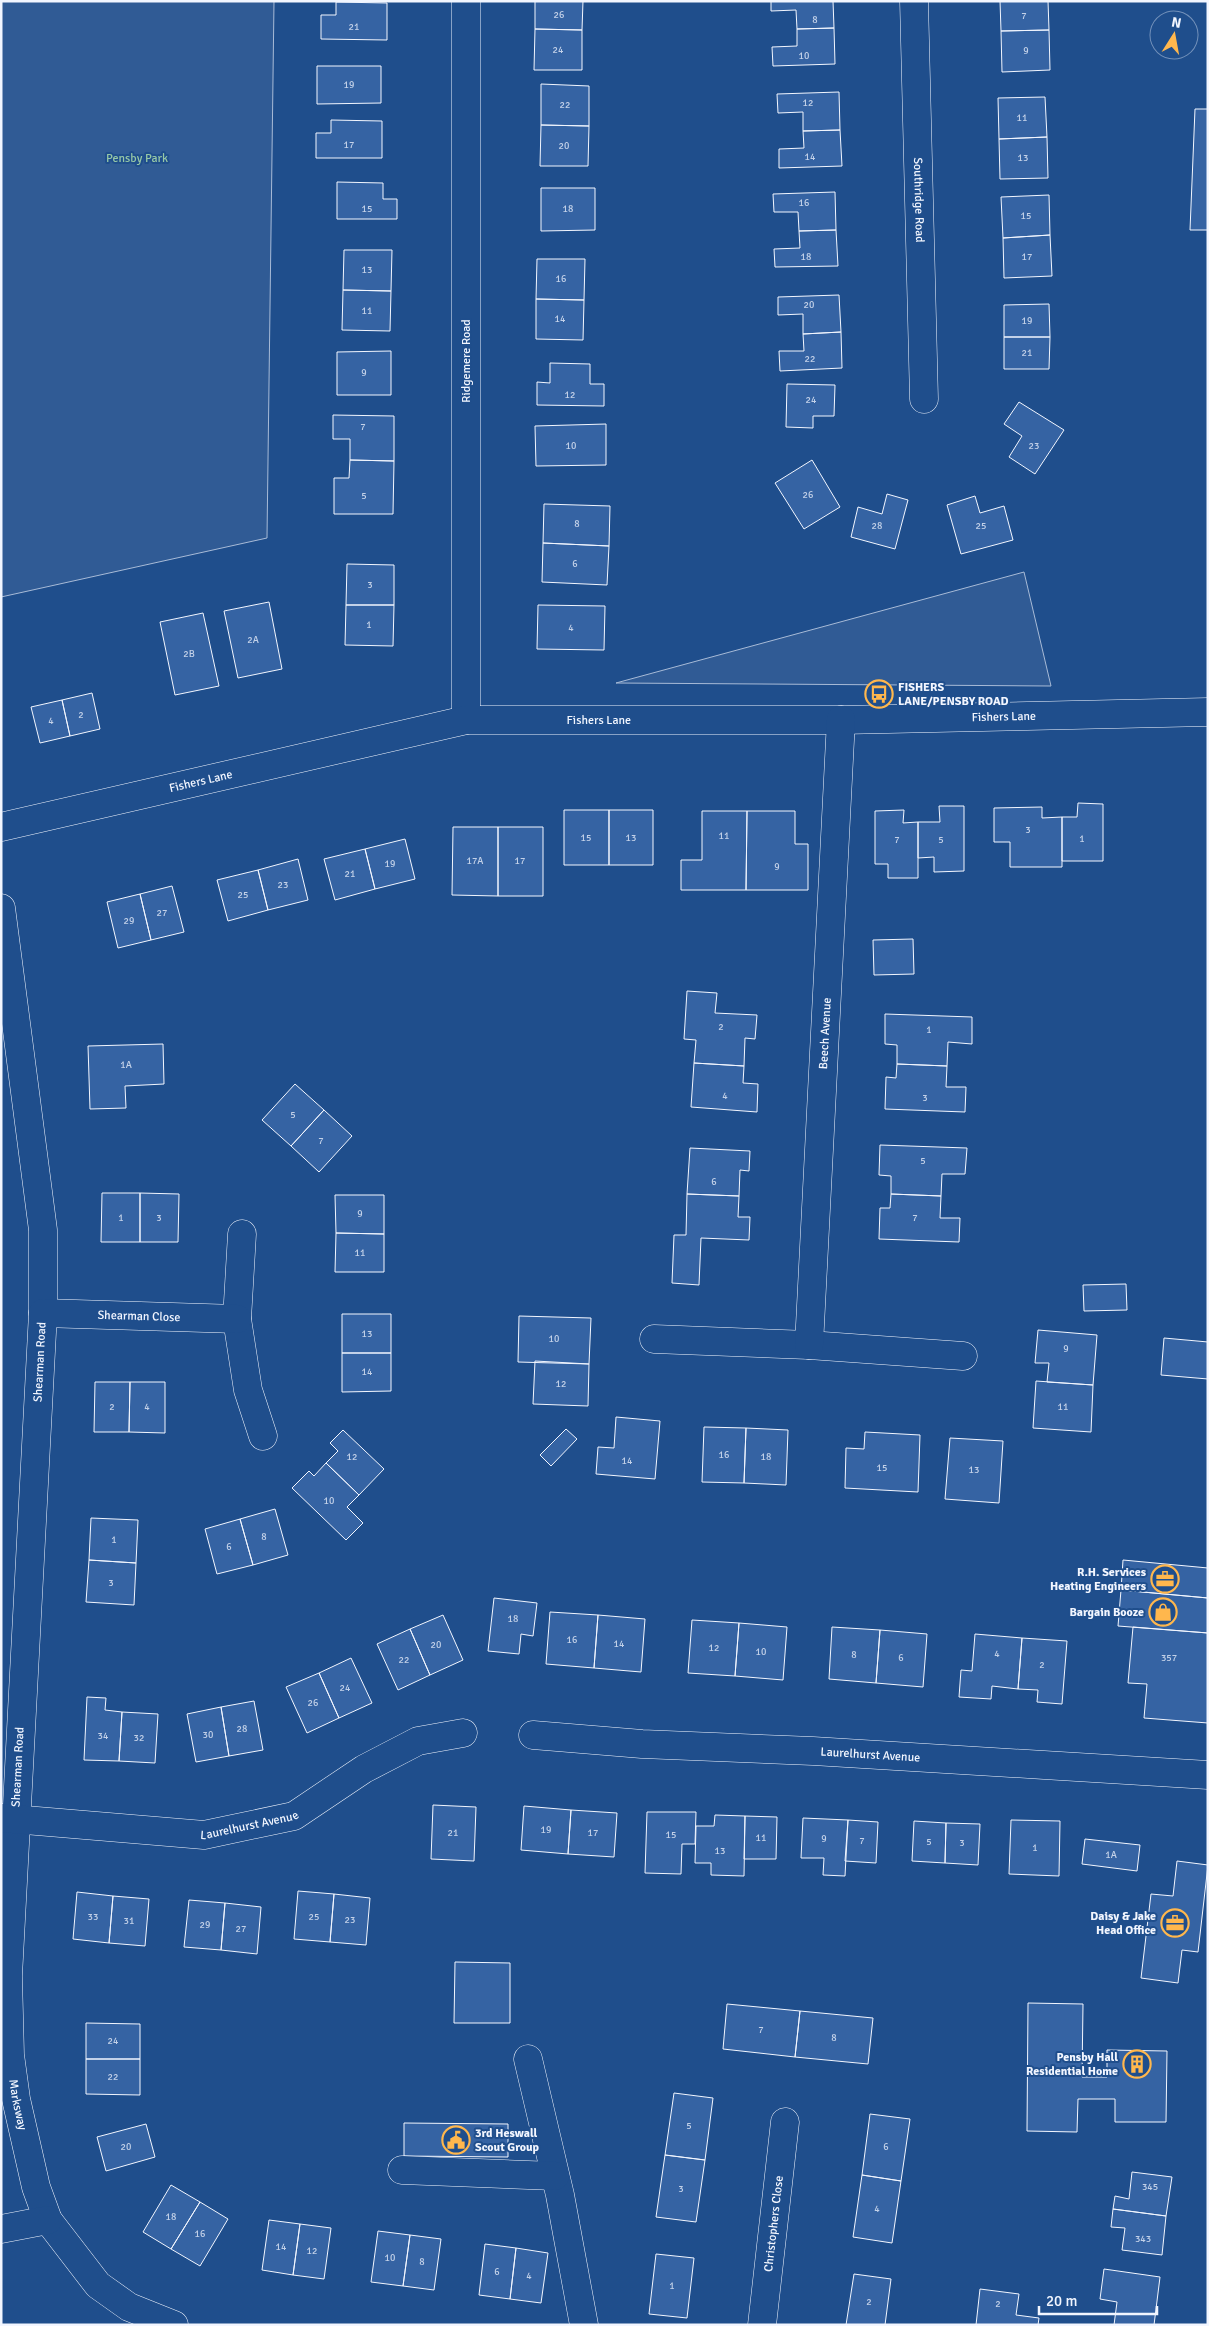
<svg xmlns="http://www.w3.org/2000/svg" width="1209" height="2326" font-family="Signika,sans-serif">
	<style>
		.built { fill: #305b95; stroke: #a8bbd7 }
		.building { fill: #3563a3; stroke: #f2f6ff }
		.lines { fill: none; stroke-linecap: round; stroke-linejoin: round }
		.minor-casing { stroke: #f2f6ff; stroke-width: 29 }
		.minor { stroke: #1f4e8c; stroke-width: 28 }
		.labels { text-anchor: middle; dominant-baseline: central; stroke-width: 4; stroke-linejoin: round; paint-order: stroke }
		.number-label { font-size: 10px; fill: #c3d1e8 }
		.park-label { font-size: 12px; fill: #97c8a6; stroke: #1f4e8c }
		.street-label { font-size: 12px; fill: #f2f6ff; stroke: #1f4e8c }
		.poi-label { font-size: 12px; font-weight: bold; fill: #f2f6ff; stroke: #1f4e8c; text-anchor: end }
	</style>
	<rect width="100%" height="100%" fill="#1f4e8c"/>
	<path class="built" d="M1,1H274L267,538L1,597Z
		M1024,572L1051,686L616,683Z"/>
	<path class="building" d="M535,1H583L582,30L535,29Z
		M771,1H833L834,28L797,29L796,10L771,11Z
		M1000,1H1048L1049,30L1001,31Z
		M336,2L387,3V40L321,39V15H336Z
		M834,28L835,64L773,66L772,47L797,46V29Z
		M535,29L582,30V70H534Z
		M1049,30L1050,70L1002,72L1001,31Z
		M317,66H381V103L317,104Z
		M541,84L589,86V126L541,125Z
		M839,92L840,130L803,131V112L778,113L777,94Z
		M1045,97L1047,137L999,139L998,98Z
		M1195,109H1208V230H1190Z
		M331,120L382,121V158H316V133H331Z
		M541,125L589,126L588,166H540Z
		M840,130L842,166L779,168V149L804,148L803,131Z
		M1047,137L1048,178L1000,179L999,139Z
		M337,182L383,183V199H397V219H337Z
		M541,188H595V230L541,231Z
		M835,192L836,230L799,231L798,212H774L773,194Z
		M1049,195L1050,235L1003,238L1001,197Z
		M836,230L838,266L775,267L774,249L800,248L799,231Z
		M1050,235L1052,276L1004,278L1003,238Z
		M344,250H392L391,291L343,290Z
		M537,259H585L584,300L536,299Z
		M343,290L391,291L390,331L342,330Z
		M839,295L841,332L803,334V314L778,315V297Z
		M536,299L584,300L583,340L536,339Z
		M1049,304L1050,337H1004V305Z
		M841,332L842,368L780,371L779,351H804L803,334Z
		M1004,337H1050L1049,369H1004Z
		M391,351V395H337V352Z
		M550,363L590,364V384H604V406L537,405V382L550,383Z
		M787,384L835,385L834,416H813V428L786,427Z
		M1019,402L1064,430L1035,474L1009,457L1022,436L1004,424Z
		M333,415L394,416V461L350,460V439H333Z
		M606,424V465L536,466L535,426Z
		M350,460L394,461L393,514H334V478H349Z
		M812,460L840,507L804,529L775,483Z
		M887,494L908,500L895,549L851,537L858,507L882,514Z
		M975,496L980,513L1004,506L1013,540L961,554L947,505Z
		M544,504L610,506L609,546L543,543Z
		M543,543L609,546L607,585L542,582Z
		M347,564L394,565V605H346Z
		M269,602L282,669L238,678L224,611Z
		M346,605H394L393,646L345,645Z
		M538,605L605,606L604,650L537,649Z
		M203,613L219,686L175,695L160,622Z
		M92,693L100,729L70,736L62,700Z
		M62,700L70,736L40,743L31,707Z
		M1078,803L1103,804V861H1062V817H1077Z
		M939,806H964V871L934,872V857L918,858V822H940Z
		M1042,807V818L1062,817V867H1010V842H994V808Z
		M564,810H609V865H564Z
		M609,810H653V865H609Z
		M904,810L903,823L918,822V878H888V864H875V811Z
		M702,811H747L746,890H681V860H702Z
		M747,811H795V844H808V890H746Z
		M453,827H498V896L452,895Z
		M498,827H543V896H498Z
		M405,839L415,879L375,889L365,849Z
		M365,849L375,889L335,900L324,859Z
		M298,859L308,900L268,910L258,870Z
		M258,870L268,910L228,921L217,880Z
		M172,886L184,932L151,940L140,894Z
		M140,894L151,940L118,948L107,902Z
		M913,939L914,974L874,975L873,940Z
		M687,991L717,993L715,1013L757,1015L755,1039L745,1038L744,1066L694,1063L696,1040L684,1039Z
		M885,1014L972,1017V1044L948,1042L947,1066L897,1064V1045L885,1044Z
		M163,1044L164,1084L125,1086L126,1108L90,1109L88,1046Z
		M694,1063L744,1066L743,1083L758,1084L757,1112L691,1107Z
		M897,1064L947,1066L946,1087H966L965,1112L885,1109L886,1077L896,1078Z
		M295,1084L324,1110L291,1146L262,1120Z
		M324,1110L352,1136L319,1172L291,1146Z
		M880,1145L967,1148L965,1174H942L941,1196L891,1194V1176L879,1175Z
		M690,1148L750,1151L749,1171L740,1170L739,1196L687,1194Z
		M102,1193H140V1242H101Z
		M140,1193L179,1194L178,1242H140Z
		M687,1194L739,1196L738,1217H750L749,1240L701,1238L699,1285L672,1283L674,1235H686Z
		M891,1194L941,1196L940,1218H960L959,1242L879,1239L880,1208H890Z
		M335,1195H384V1234L336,1233Z
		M336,1233L384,1234V1272H335Z
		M1126,1284L1127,1310L1084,1311L1083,1285Z
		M342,1314H391V1353H342Z
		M519,1316L591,1318L589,1364L518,1362Z
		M1038,1330L1097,1335L1093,1385L1047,1382L1049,1363H1035Z
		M1164,1338L1208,1342V1379L1161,1375Z
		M342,1353H391V1391L342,1392Z
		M535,1361L589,1364L588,1406L533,1404Z
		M1036,1381L1093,1385L1091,1432L1033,1428Z
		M95,1382H130L129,1432H94Z
		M130,1382H165V1433L129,1432Z
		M616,1417L660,1421L655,1479L596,1474L598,1447L614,1448Z
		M704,1427L746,1428L744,1483L702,1482Z
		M746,1428L788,1430L786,1485L744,1483Z
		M566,1429L577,1439L551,1466L540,1455Z
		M343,1430L384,1469L359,1495L326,1463L338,1451L330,1443Z
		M865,1432L920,1435L918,1492L845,1488L846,1448L864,1449Z
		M950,1438L1003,1441L999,1503L945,1499Z
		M326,1463L359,1495L347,1507L363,1523L346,1540L292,1488L309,1471L314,1476Z
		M275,1509L288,1555L253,1565L240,1519Z
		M91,1518L138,1520L136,1563L89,1560Z
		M240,1519L253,1565L217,1574L205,1529Z
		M89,1560L136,1563L134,1605L86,1602Z
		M1123,1560L1208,1568V1598L1121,1590Z
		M1121,1590L1208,1598V1633L1118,1626Z
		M494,1598L537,1603L533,1636L521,1634L519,1654L488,1651Z
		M550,1612L598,1615L594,1668L546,1664Z
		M443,1615L463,1660L430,1675L410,1629Z
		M598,1615L645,1619L641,1672L594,1668Z
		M692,1620L739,1623L735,1676L688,1673Z
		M739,1623L787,1627L783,1680L735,1676Z
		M832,1627L880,1630L876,1683L829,1679Z
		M1133,1627L1208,1633V1723L1144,1718L1147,1684L1128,1683Z
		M410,1629L430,1675L398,1690L377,1644Z
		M880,1630L927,1634L923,1687L876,1683Z
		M975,1634L1022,1638L1018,1689L992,1686L991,1699L959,1697L961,1670L972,1671Z
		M1022,1638L1067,1641L1062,1704L1037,1702L1038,1690L1018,1689Z
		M351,1658L372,1703L339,1718L319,1673Z
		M319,1673L339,1718L307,1733L286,1687Z
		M87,1697L106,1698L105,1710L122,1712L119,1761L84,1760Z
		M254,1701L263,1750L229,1756L221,1707Z
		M221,1707L229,1756L196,1762L187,1714Z
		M122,1712L158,1714L155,1763L119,1761Z
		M433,1805L476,1807L474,1861L431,1859Z
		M524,1806L571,1810L568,1854L521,1850Z
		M571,1810L617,1813L614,1857L568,1854Z
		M647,1812H696L695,1844H682L681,1874L645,1873Z
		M715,1815L745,1816L744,1876L711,1875V1863H695L696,1826H714Z
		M745,1816L777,1817L776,1859H744Z
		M803,1818L848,1820L845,1876L823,1875L824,1858H801Z
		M848,1820L878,1822L876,1863L845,1861Z
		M1011,1820L1060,1821L1059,1876L1009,1874Z
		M914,1821L946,1823L945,1863L912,1861Z
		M946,1823L980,1824L978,1865L945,1863Z
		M1085,1839L1140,1845L1137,1871L1082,1864Z
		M1177,1861L1208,1865L1198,1952L1182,1950L1178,1983L1141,1978L1151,1894L1173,1896Z
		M298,1891L334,1894L330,1942L294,1939Z
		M77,1892L113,1896L109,1943L73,1939Z
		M334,1894L370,1898L366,1945L330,1942Z
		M113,1896L149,1899L145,1946L109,1943Z
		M189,1900L225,1903L221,1950L184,1947Z
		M225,1903L261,1907L257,1954L221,1950Z
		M455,1962L510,1963V2023H454Z
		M1028,2003L1083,2004L1082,2077H1107V2050L1167,2051L1166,2122H1115V2099H1078L1077,2132L1027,2131Z
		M727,2004L800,2011L795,2057L723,2049Z
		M800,2011L873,2018L868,2064L795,2057Z
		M86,2023L140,2024V2059H86Z
		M86,2059H140V2095L86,2094Z
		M674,2093L713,2098L705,2160L665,2155Z
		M870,2114L910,2119L901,2181L862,2175Z
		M404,2123L508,2124V2157L404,2156Z
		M146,2124L155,2157L106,2171L97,2137Z
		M665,2155L705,2160L696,2222L656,2217Z
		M1132,2172L1172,2177L1166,2216L1113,2209L1115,2196L1129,2199Z
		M862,2175L901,2181L892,2243L853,2237Z
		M171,2185L200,2202L171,2249L143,2232Z
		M200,2202L228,2219L200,2266L171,2249Z
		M1113,2209L1166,2216L1162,2255L1122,2250L1125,2228L1111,2227Z
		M269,2220L300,2224L293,2275L262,2270Z
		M300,2224L331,2228L324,2279L293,2275Z
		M378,2231L410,2235L403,2286L371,2282Z
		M410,2235L441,2239L434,2290L403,2286Z
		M485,2244L516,2248L510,2299L479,2295Z
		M516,2248L548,2253L541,2303L510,2299Z
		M656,2254L694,2258L687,2318L649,2314Z
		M1104,2269L1160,2277L1154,2325H1114L1117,2302L1100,2299Z
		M854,2274L891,2279L885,2325H846Z
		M980,2289L1019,2294L1016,2315L1039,2318L1038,2325H976Z"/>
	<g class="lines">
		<g class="minor-casing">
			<g id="minor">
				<path id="s1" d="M914,1L924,399"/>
				<path d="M466,720V1"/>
				<path id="s2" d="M1,827L466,720H841L1208,712"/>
				<path id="s3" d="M1,908L43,1230V1313L8,1976L10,2055L16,2099L36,2187L48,2220L98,2285L129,2307L174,2325"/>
				<path d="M242,1234L237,1319L248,1390L263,1436"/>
				<path id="s4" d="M43,1313L237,1319"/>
				<path d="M654,1339L809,1345L963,1356"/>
				<path id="s5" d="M809,1345L841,720"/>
				<path id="s6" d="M533,1735L642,1744L813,1751L1208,1775"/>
				<path id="s7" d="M1,1818L204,1835L294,1816L364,1769L418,1741L463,1733"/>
				<path d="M528,2059L560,2195L584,2325"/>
				<path d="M402,2170L555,2176"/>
				<path d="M1,2229L48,2220"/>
				<path id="s8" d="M762,2325L785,2122"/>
			</g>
		</g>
		<use href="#minor" class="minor"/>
	</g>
	<defs>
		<g id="bus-ring" transform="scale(1.4375)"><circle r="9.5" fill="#1f4e8c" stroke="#ffb74d" stroke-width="1.5"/><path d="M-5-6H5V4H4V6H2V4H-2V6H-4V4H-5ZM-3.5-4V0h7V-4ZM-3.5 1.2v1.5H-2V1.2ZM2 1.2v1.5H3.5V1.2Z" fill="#ffb74d"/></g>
		<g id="office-ring" transform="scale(1.4375)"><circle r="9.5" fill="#1f4e8c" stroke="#ffb74d" stroke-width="1.5"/><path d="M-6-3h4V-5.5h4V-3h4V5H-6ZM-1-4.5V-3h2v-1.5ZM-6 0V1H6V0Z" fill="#ffb74d"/></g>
		<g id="shop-ring" transform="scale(1.4375)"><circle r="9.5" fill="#1f4e8c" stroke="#ffb74d" stroke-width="1.5"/><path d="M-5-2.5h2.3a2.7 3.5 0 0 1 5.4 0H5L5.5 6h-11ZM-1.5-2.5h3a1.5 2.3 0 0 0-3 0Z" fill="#ffb74d"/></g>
		<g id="building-ring" transform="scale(1.4375)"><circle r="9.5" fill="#1f4e8c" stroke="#ffb74d" stroke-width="1.5"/><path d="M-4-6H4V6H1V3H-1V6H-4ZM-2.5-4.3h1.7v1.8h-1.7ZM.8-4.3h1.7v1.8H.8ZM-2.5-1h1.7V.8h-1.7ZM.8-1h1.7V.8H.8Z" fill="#ffb74d"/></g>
		<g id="civic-ring" transform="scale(1.4375)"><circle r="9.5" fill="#1f4e8c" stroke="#ffb74d" stroke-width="1.5"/><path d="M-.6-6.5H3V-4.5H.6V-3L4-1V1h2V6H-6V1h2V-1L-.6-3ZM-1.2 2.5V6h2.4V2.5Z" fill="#ffb74d"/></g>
	</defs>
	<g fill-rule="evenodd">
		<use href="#bus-ring" x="879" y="694"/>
		<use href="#office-ring" x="1165" y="1579"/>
		<use href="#shop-ring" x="1163" y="1612"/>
		<use href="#office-ring" x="1175" y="1923"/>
		<use href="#building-ring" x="1137" y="2064"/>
		<use href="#civic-ring" x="456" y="2140"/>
	</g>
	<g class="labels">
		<g class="number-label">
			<text x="559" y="15">26</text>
			<text x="1024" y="16">7</text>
			<text x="815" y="20">8</text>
			<text x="354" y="27">21</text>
			<text x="558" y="50">24</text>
			<text x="1026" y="51">9</text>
			<text x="804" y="56">10</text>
			<text x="349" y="85">19</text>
			<text x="808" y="103">12</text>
			<text x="565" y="105">22</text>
			<text x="1022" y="118">11</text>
			<text x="349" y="145">17</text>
			<text x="564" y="146">20</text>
			<text x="810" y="157">14</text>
			<text x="1023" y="158">13</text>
			<text x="804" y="203">16</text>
			<text x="367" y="209">15</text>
			<text x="568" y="209">18</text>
			<text x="1026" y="216">15</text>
			<text x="806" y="257">18</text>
			<text x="1027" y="257">17</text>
			<text x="367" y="270">13</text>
			<text x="561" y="279">16</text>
			<text x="809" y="305">20</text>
			<text x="367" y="311">11</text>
			<text x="560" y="319">14</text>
			<text x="1027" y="321">19</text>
			<text x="1027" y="353">21</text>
			<text x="810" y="359">22</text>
			<text x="364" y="373">9</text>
			<text x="570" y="395">12</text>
			<text x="811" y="400">24</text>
			<text x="363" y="427">7</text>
			<text x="571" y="446">10</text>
			<text x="1034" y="446">23</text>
			<text x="808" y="495">26</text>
			<text x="364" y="496">5</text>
			<text x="577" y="524">8</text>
			<text x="877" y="526">28</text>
			<text x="981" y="526">25</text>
			<text x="575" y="564">6</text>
			<text x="370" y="585">3</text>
			<text x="369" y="625">1</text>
			<text x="571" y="628">4</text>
			<text x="253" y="640">2A</text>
			<text x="189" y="654">2B</text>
			<text x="81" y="715">2</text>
			<text x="51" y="721">4</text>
			<text x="1028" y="830">3</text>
			<text x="724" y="836">11</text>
			<text x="586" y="838">15</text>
			<text x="631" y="838">13</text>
			<text x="1082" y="839">1</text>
			<text x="897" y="840">7</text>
			<text x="941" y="840">5</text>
			<text x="475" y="861">17A</text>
			<text x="520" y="861">17</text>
			<text x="390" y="864">19</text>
			<text x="777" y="867">9</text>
			<text x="350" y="874">21</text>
			<text x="283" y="885">23</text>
			<text x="243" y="895">25</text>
			<text x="162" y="913">27</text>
			<text x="129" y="921">29</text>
			<text x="721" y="1027">2</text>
			<text x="929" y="1030">1</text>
			<text x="126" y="1065">1A</text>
			<text x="725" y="1096">4</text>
			<text x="925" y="1098">3</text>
			<text x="293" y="1115">5</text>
			<text x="321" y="1141">7</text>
			<text x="923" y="1161">5</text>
			<text x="714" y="1182">6</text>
			<text x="360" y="1214">9</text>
			<text x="121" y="1218">1</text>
			<text x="159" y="1218">3</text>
			<text x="915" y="1218">7</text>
			<text x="360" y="1253">11</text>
			<text x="367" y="1334">13</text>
			<text x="554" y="1339">10</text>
			<text x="1066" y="1349">9</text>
			<text x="367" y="1372">14</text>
			<text x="561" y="1384">12</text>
			<text x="112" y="1407">2</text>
			<text x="147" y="1407">4</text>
			<text x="1063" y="1407">11</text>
			<text x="724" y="1455">16</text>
			<text x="352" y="1457">12</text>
			<text x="766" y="1457">18</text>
			<text x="627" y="1461">14</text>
			<text x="882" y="1468">15</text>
			<text x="974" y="1470">13</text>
			<text x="329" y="1501">10</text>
			<text x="264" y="1537">8</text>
			<text x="114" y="1540">1</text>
			<text x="229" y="1547">6</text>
			<text x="111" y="1583">3</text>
			<text x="513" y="1619">18</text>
			<text x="572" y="1640">16</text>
			<text x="619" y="1644">14</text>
			<text x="436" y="1645">20</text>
			<text x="714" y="1648">12</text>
			<text x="761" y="1652">10</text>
			<text x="997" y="1654">4</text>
			<text x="854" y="1655">8</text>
			<text x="901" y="1658">6</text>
			<text x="1169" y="1658">357</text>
			<text x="404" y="1660">22</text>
			<text x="1042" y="1665">2</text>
			<text x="345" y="1688">24</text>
			<text x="313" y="1703">26</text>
			<text x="242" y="1729">28</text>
			<text x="208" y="1735">30</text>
			<text x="103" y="1736">34</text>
			<text x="139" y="1738">32</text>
			<text x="546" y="1830">19</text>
			<text x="453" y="1833">21</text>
			<text x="593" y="1833">17</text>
			<text x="671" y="1835">15</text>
			<text x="761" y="1838">11</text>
			<text x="824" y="1839">9</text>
			<text x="862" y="1841">7</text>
			<text x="929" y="1842">5</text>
			<text x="962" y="1843">3</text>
			<text x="1035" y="1848">1</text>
			<text x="720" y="1851">13</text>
			<text x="1111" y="1855">1A</text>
			<text x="93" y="1917">33</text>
			<text x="314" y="1917">25</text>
			<text x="350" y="1920">23</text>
			<text x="129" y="1921">31</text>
			<text x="205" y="1925">29</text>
			<text x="241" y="1929">27</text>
			<text x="761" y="2030">7</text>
			<text x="834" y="2038">8</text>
			<text x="113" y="2041">24</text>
			<text x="113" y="2077">22</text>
			<text x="689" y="2126">5</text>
			<text x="126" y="2147">20</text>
			<text x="886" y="2147">6</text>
			<text x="1150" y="2187">345</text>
			<text x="681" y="2189">3</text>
			<text x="877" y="2209">4</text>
			<text x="171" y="2217">18</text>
			<text x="200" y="2234">16</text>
			<text x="1143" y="2239">343</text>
			<text x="281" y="2247">14</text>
			<text x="312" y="2251">12</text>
			<text x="390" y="2258">10</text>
			<text x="422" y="2262">8</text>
			<text x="497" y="2272">6</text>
			<text x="529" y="2276">4</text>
			<text x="672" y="2286">1</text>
			<text x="869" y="2302">2</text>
			<text x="998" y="2304">2</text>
		</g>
		<g class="park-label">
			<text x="137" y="158">Pensby Park</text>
		</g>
		<g class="street-label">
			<text stroke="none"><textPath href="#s1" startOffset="199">Southridge Road</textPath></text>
			<text transform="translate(466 361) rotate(-90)">Ridgemere Road</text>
			<text stroke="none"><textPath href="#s2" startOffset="1015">Fishers Lane</textPath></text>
			<text stroke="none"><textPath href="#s2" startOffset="610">Fishers Lane</textPath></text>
			<text stroke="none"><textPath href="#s2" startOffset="205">Fishers Lane</textPath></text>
			<text stroke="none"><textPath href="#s5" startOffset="312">Beech Avenue</textPath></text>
			<text stroke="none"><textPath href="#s4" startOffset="96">Shearman Close</textPath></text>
			<text transform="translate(40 1362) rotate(-87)">Shearman Road</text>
			<text stroke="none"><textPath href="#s6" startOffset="338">Laurelhurst Avenue</textPath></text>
			<text transform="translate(18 1767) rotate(-87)">Shearman Road</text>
			<text stroke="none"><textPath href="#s7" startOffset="250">Laurelhurst Avenue</textPath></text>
			<text stroke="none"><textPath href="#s3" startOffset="1201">Marksway</textPath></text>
			<text stroke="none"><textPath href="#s8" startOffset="102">Christophers Close</textPath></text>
		</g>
		<g class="poi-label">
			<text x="898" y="687" text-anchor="start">FISHERS<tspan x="898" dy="14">LANE/PENSBY ROAD</tspan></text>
			<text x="1146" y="1572">R.H. Services<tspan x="1146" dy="14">Heating Engineers</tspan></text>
			<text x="1144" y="1612">Bargain Booze</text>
			<text x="1156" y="1916">Daisy &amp; Jake<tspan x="1156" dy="14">Head Office</tspan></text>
			<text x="1118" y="2057">Pensby Hall<tspan x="1118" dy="14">Residential Home</tspan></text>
			<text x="475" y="2133" text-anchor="start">3rd Heswall<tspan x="475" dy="14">Scout Group</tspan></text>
		</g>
	</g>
	<rect width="1209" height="2326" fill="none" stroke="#f2f6ff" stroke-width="5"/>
	<g transform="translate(1174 35) rotate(11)"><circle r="24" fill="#1f4e8c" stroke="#7391ba"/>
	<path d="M0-4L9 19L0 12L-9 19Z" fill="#ffb74d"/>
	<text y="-8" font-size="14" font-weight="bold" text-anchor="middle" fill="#f2f6ff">N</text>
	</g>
	<path d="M1039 2306v8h118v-8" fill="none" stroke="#f2f6ff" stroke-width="2.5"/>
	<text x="1046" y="2306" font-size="15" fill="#f2f6ff" stroke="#1f4e8c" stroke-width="4" paint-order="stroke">20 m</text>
</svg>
